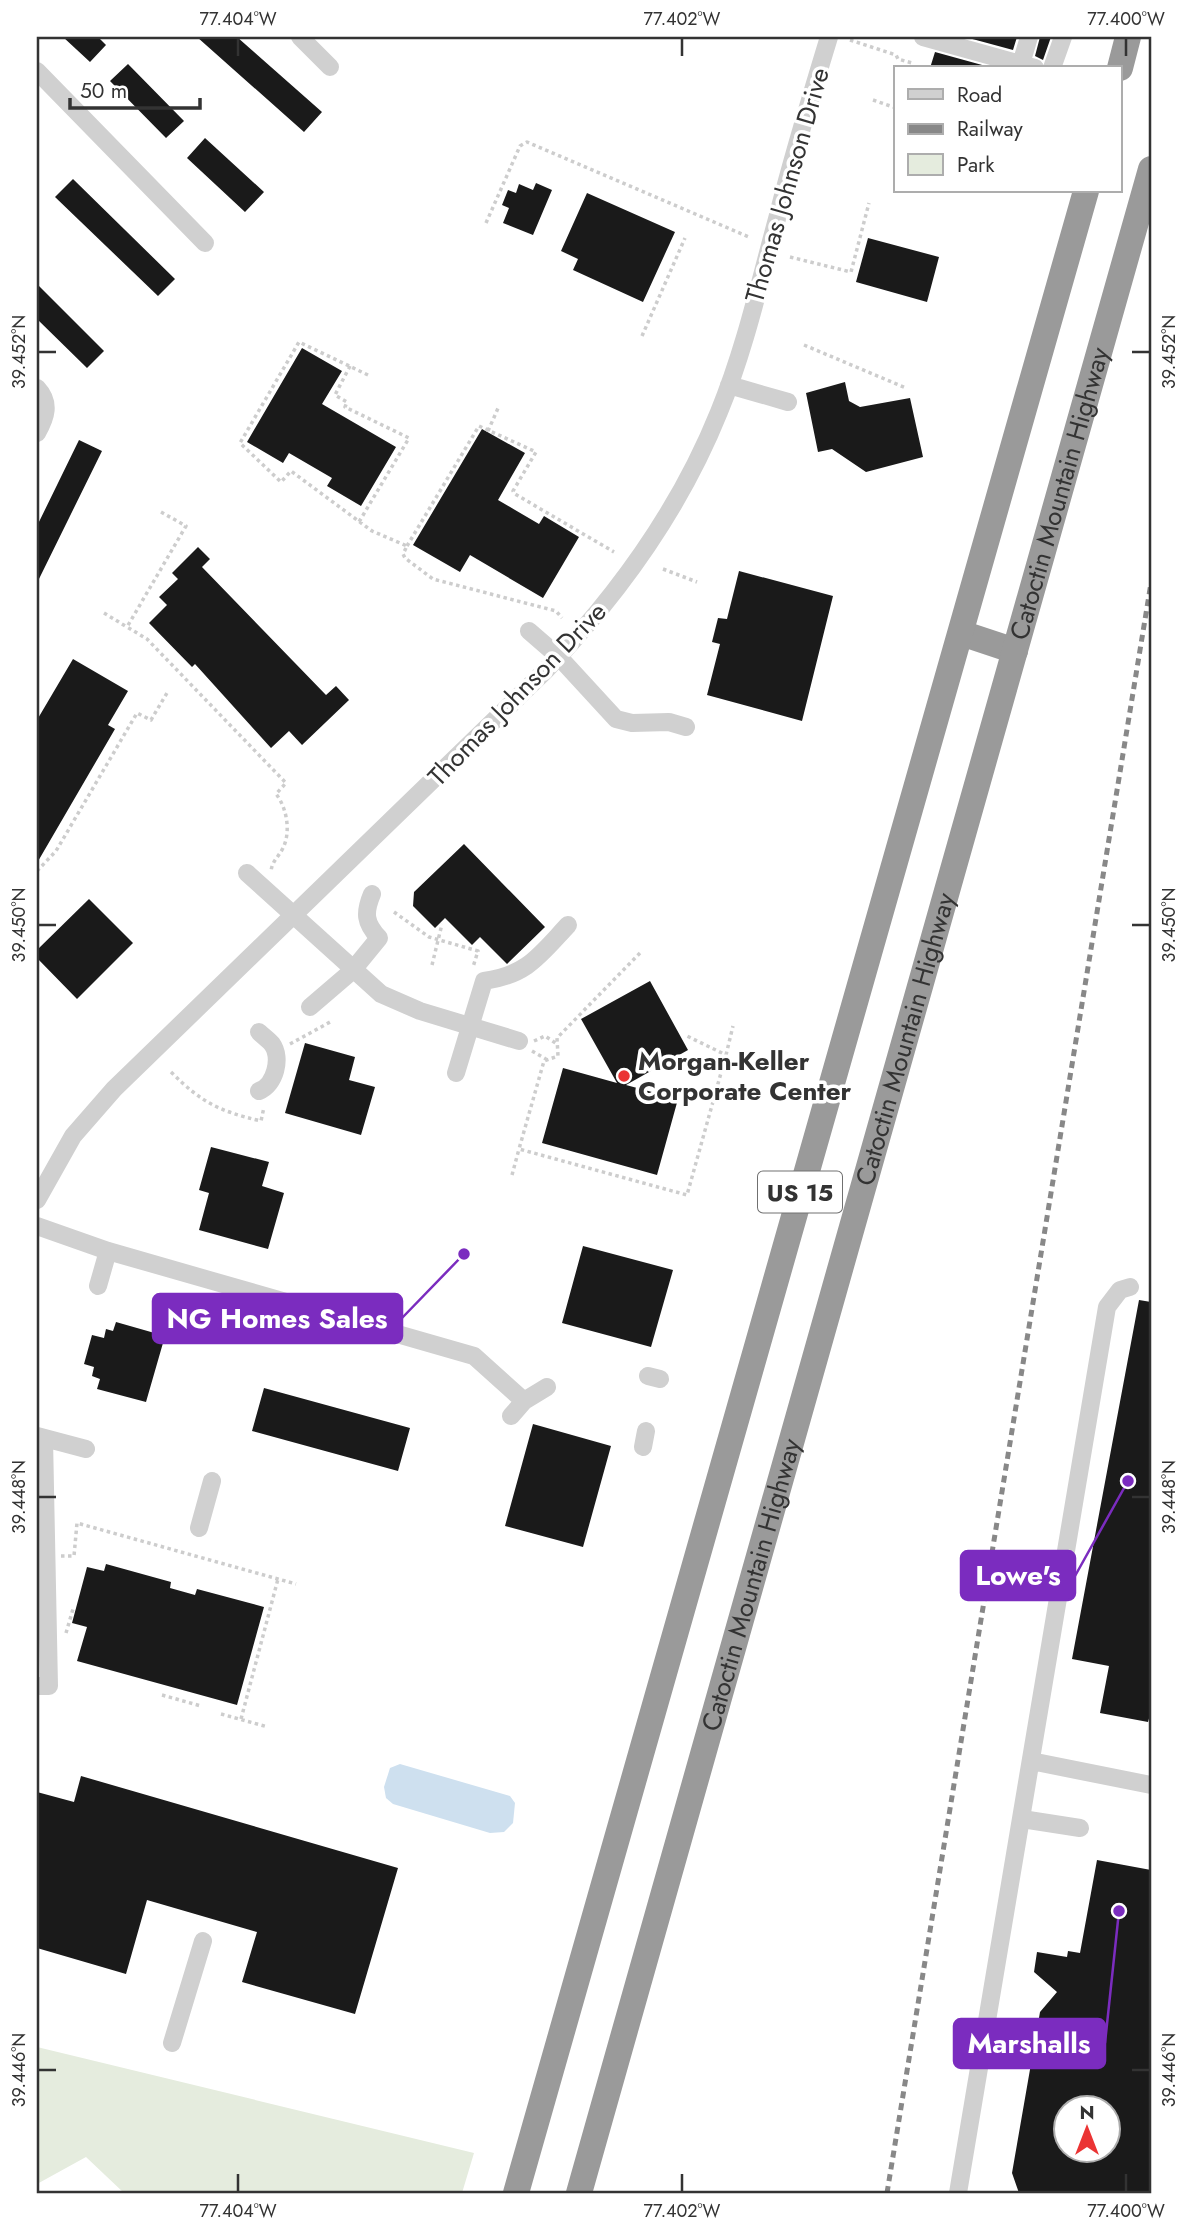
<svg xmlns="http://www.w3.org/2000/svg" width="1188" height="2230" font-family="Jost,sans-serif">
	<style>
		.green { fill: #e5ecde }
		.water { fill: #cee0ef }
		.building { fill: #1a1a1a; fill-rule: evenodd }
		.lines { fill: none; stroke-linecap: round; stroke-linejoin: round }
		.path { stroke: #cdcdcd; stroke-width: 3.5; stroke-dasharray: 3.5 3.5; stroke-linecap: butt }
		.minor { stroke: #d0d0d0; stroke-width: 18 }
		.highway { stroke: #9a9a9a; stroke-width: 26 }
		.rail { stroke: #888; stroke-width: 5; stroke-dasharray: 7 5; stroke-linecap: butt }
		.ticks { fill: none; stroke: #333; stroke-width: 2.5 }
		.poi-dot { fill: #eb3434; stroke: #fff; stroke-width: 2.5 }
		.labels { text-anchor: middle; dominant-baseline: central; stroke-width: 7; stroke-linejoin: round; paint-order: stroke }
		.shield { fill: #fff; stroke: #707070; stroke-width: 2 }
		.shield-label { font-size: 24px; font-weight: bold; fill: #333 }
		.street-label { font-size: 26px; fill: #333; stroke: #fff }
		.poi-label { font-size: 26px; font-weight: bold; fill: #333; stroke: #fff; text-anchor: start }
		.leader { fill: none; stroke: #7b2cbf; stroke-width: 2.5 }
		.callout-dot { fill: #7b2cbf; stroke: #fff; stroke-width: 2.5 }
		.callout { fill: #7b2cbf; stroke: #7b2cbf; stroke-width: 2.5 }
		.callout-label { font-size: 28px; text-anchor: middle; font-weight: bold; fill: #fff }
		.neatline { fill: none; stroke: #333; stroke-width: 2.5 }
		.ticks-label { font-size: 18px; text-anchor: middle; fill: #333 }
	</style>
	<rect width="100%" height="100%" fill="#fff"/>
	<path class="green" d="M37,2047L474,2153L462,2193H124L86,2157L37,2184Z"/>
	<path class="water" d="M400,1764L510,1796L515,1803L513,1823L504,1832L490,1833L393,1804L386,1798L384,1787L390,1768Z"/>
	<path class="building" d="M63,37H98L106,45L90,62Z
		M197,37H237L322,112L304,132Z
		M965,37H1017L1013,50Z
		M1040,37H1051L1043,60L1035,56Z
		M935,52L993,68H930Z
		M128,64L184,121L166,138L110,81Z
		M205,138L264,192L245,212L187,158Z
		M73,179L175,279L158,296L55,197Z
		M536,183L552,190L533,235L503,223L509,208L502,205L508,190L516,193L519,184L533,190Z
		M587,193L675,232L643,302L573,270L578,259L561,251Z
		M868,238L939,257L927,302L856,282Z
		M37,284L104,351L87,368L37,319Z
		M302,348L342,371L322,404L396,447L361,506L327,486L332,478L289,453L283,463L247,442Z
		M845,382L849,401L860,407L910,398L923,457L866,472L832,449L818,452L806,393Z
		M482,429L525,453L498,500L539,524L544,516L579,537L543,598L470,555L460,572L413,545Z
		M79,440L102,451L37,583V526Z
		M198,547L210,559L202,567L326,695L336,686L349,700L302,745L289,731L271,748L195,664L192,667L149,623L167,605L159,597L178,579L172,573Z
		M739,571L833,596L802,721L707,695L720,644L712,642L718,618L727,619Z
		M73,659L128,691L108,725L115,729L37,863V720Z
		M464,844L545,927L507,964L480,937L472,945L445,918L435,928L413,906L414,892Z
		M89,899L133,943L77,999L37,958V950Z
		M650,981L688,1050L626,1085L678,1099L657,1175L542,1143L563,1068L617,1083L581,1019Z
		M305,1043L355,1057L349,1080L375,1087L361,1135L285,1113Z
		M211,1147L269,1162L262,1186L284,1193L268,1249L199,1230L209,1193L199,1190Z
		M583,1246L673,1270L651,1347L562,1323Z
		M1139,1300L1151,1302V1711L1148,1722L1100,1713L1109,1666L1072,1659Z
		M116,1322L165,1336L146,1402L97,1389L100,1379L92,1376L94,1367L84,1364L92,1335L104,1338L106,1329L113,1331Z
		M264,1388L410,1428L398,1471L252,1431Z
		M533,1424L611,1446L583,1547L505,1526Z
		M106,1564L171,1582L170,1588L195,1595L197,1589L264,1607L237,1705L77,1661L87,1627L72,1623L87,1567L104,1571Z
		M81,1776L398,1868L355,2014L242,1982L257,1932L147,1900L126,1974L37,1948V1792L74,1802Z
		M1097,1860L1151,1870V2193H1019L1012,2173L1040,2012L1057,1992L1034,1972L1037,1952L1067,1957L1068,1951L1080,1953ZM1066,2108H1108V2150H1066Z"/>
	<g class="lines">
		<path class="path" d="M850,40L896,55L898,59L912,63L911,68
			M873,100L896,108
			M486,223L520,146L527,142L749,237
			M790,257L851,272L869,203
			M642,336L685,238
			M804,345L906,388
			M350,366L335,395L347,402L345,407L409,438L359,522
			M368,375L299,342L240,443L281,482L291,471L372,531L407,546L403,554L405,558L433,579L556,611L562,618
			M488,431L499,406
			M161,512L186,526L127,627L147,639L286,783L276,794C287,808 291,832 283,848C278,858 271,862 271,873
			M407,546L479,426L536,452L513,491L515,494L614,552
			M663,569L697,582
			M104,613L127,627
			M37,871L56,851L137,713L151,720L167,693
			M394,912L429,937L478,951L473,967
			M640,953L557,1038L558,1056L544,1061L519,1149L687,1195L726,1055L687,1036
			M432,965L442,924
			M534,1041L545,1036L557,1044
			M290,1044L332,1021
			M532,1051L546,1059
			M726,1055L733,1026
			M171,1072C202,1103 219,1111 261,1121L264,1107
			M512,1175L519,1149
			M61,1556H74L77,1523L296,1584
			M66,1633L73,1609
			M162,1695L201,1706
			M221,1714L268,1727
			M241,1719L278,1579"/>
		<path class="minor" d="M300,37L330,67
			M923,37L1035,68
			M1021,64L1029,37
			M1052,68L1063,37
			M37,71L205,243
			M729,385L788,402
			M37,388C51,403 46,417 37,433
			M529,631L559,657L616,719L632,723L669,722L686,727
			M247,873L381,994L420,1011L519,1041
			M310,1007L352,971L379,938C365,923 364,913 372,894
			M259,1032C263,1036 269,1040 272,1044C282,1058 275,1085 259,1091
			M456,1073L484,981C527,975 539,956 568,925
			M37,1200L73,1136L114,1089L546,670C618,595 680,509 719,412C745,349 760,281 778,215C793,155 811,96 829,37
			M37,1226L108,1251L474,1356L524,1401
			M98,1286L108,1251
			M648,1376L660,1379
			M511,1416L524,1401L547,1387
			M37,1436L86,1449
			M643,1447L646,1431
			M199,1528L212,1481
			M37,1686H49L44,1438
			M1031,1761L1151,1785
			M1022,1819L1080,1828
			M172,2043L203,1941
			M958,2193L1107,1307L1120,1290L1130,1287"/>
		<g class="highway">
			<path d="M1120,68L1128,37"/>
			<path d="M961,633L1015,651"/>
			<path d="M516,2193L1086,191"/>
			<path id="s1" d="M579,2193L1151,169"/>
		</g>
		<path class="rail" d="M887,2193L1151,583"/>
	</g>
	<path class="ticks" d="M238,38V56M682,38V56M1126,38V56M38,352H56M1132,352H1150M38,925H56M1132,925H1150M38,1497H56M1132,1497H1150M38,2070H56M1132,2070H1150M238,2174V2192M682,2174V2192M1126,2174V2192"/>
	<circle class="poi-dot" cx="624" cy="1076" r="7"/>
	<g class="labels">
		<rect class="shield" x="758" y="1171.5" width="84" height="41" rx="5"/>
		<g class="shield-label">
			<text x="800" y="1192">US 15</text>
		</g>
		<g class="street-label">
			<text transform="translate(787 185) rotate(-74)">Thomas Johnson Drive</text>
			<text stroke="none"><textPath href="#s1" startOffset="1766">Catoctin Mountain Highway</textPath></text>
			<text transform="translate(517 694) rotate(-46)">Thomas Johnson Drive</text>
			<text stroke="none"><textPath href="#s1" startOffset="1199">Catoctin Mountain Highway</textPath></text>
			<text stroke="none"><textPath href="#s1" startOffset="632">Catoctin Mountain Highway</textPath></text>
		</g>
		<g class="poi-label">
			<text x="638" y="1061">Morgan-Keller<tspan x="638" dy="30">Corporate Center</tspan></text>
		</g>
	</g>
	<path class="leader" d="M464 1254L402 1318M1128 1481L1075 1576M1119 1911L1105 2043"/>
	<g class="callout-dot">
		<circle cx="464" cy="1254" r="7"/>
		<circle cx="1128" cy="1481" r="7"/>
		<circle cx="1119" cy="1911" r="7"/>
	</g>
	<g class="callout">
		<rect x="153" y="1294" width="249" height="49" rx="7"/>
		<rect x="961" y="1551" width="114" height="49" rx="7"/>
		<rect x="954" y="2019" width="151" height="49" rx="7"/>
	</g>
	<g class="callout-label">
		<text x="277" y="1328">NG Homes Sales</text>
		<text x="1018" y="1585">Lowe's</text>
		<text x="1029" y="2053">Marshalls</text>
	</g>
	<rect width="1188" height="2230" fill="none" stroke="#ffffff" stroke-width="77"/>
	<rect x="894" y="66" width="228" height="126" fill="#ffffff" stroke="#adadad" stroke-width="2"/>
	<rect x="908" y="89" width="35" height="10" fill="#d0d0d0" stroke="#adadad" stroke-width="2"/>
	<text x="957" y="102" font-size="21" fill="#333333">Road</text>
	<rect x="908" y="124" width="35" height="10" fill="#888888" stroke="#adadad" stroke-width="2"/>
	<text x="957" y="136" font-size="21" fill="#333333">Railway</text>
	<rect x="908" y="154" width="35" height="21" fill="#e5ecde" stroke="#adadad" stroke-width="2"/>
	<text x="957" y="172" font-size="21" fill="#333333">Park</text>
	<g transform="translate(1087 2129)"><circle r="33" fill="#ffffff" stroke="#adadad" stroke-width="2"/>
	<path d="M0-5L12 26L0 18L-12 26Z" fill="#eb3434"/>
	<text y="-10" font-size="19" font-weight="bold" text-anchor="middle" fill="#333333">N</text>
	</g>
	<path d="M70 98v10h130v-10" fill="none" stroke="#333333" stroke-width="3.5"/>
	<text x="80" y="98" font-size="21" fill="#333333" stroke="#ffffff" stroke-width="5" paint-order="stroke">50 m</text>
	<rect x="38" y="38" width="1112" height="2154" class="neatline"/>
	<g class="ticks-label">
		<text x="238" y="25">77.404°W</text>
		<text x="682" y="25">77.402°W</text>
		<text x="1126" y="25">77.400°W</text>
		<text transform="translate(19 352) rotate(-90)" y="6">39.452°N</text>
		<text transform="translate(1169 352) rotate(-90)" y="6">39.452°N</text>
		<text transform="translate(19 925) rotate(-90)" y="6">39.450°N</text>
		<text transform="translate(1169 925) rotate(-90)" y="6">39.450°N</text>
		<text transform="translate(19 1497) rotate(-90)" y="6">39.448°N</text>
		<text transform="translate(1169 1497) rotate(-90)" y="6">39.448°N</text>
		<text transform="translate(19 2070) rotate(-90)" y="6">39.446°N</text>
		<text transform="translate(1169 2070) rotate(-90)" y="6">39.446°N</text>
		<text x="238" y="2217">77.404°W</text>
		<text x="682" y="2217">77.402°W</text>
		<text x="1126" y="2217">77.400°W</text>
	</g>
</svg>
